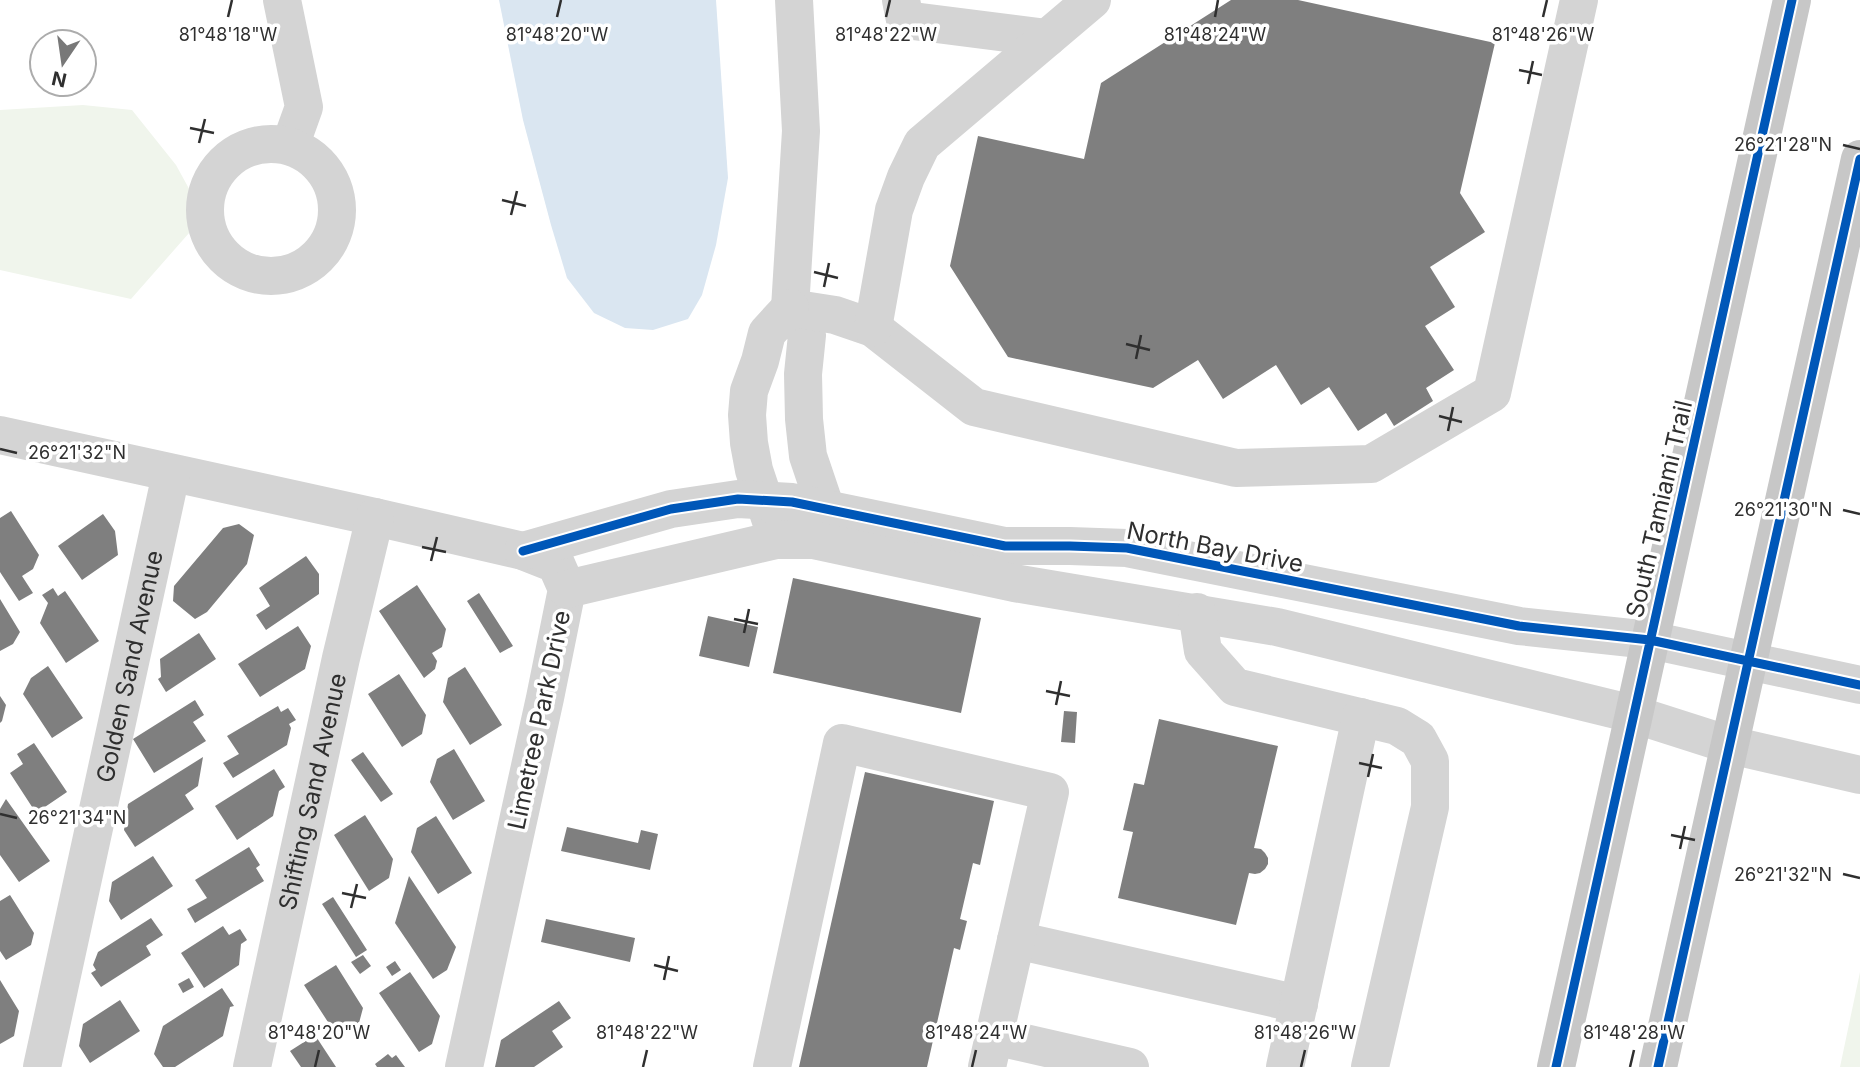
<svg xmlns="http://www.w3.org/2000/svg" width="1860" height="1067" font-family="Inter,sans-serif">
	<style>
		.green { fill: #f0f5ec }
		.water { fill: #dae6f1 }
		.building { fill: #7f7f7f }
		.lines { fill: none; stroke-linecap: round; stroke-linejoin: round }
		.minor { stroke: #d4d4d4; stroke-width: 38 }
		.major { stroke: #c7c7c7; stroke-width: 38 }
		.cycleway-casing { stroke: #fff; stroke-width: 13 }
		.cycleway { stroke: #0057b8; stroke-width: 9 }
		.ticks { fill: none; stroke: #2f2f2f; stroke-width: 2.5 }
		.labels { text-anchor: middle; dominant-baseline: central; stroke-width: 7; stroke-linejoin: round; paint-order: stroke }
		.street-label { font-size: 24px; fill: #2f2f2f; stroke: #fff }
		.ticks-label { font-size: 18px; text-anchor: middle; fill: #2f2f2f; stroke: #fff; stroke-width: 7; stroke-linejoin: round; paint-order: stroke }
	</style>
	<rect width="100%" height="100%" fill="#fff"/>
	<path class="green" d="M83,105L132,110L176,165L204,216L131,299L0,270V110Z
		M1860,972V1067H1840Z"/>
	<path class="water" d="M499,0H716L728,178L716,245L702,295L688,319L653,330L625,328L594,313L567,278L551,225L523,120Z"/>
	<path class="building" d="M1231,0H1298L1495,43L1460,193L1485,232L1430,267L1455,307L1425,326L1454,370L1426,388L1433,401L1394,426L1386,413L1358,431L1329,387L1301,405L1276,365L1223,399L1198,360L1153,388L1008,357L950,266L978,136L1084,159L1101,83Z
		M11,511L39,555L33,569L22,576L33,593L19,601L0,572V518Z
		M103,514L115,531L118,555L82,580L58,546Z
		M239,524L254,535L247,564L207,612L195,619L173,601L174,586L223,528Z
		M306,556L319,574V594L266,630L256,615L270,606L259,588Z
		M793,578L981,618L961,713L773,673Z
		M417,585L446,629L442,647L432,653L437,661L435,669L424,678L379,611Z
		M53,588L58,596L65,591L99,641L66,663L40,623L48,603L42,595Z
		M479,593L513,646L500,653L467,601Z
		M0,599L20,632L13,644L0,651Z
		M708,616L758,627L749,667L699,656Z
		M298,626L311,646L305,669L260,697L238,664Z
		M199,633L216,659L166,692L158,679L161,677L160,659Z
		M48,666L83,718L52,738L23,694L31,678Z
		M465,667L502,725L470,745L443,702L448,678Z
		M399,674L426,715L422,734L402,747L368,694Z
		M0,696L6,705L2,721L0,723Z
		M195,700L204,715L193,722L206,741L154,773L133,739Z
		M278,706L281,712L288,708L296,720L289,724L291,728L287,745L233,778L223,763L239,754L227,736Z
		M1064,711L1077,712L1075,743L1061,742Z
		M1159,719L1278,746L1254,848L1261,849L1265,853L1268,858V864L1265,869L1260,873L1255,874L1249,873L1236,925L1118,898L1133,832L1123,830L1134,783L1144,785Z
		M34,743L67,792L36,813L10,773L23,764L17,754Z
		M454,749L485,801L453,820L430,782L437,759Z
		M363,752L393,794L381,802L351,760Z
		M203,757L198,786L185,795L194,809L135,847L124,830L128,804Z
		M274,769L285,787L279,791L273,816L237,840L215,806Z
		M865,772L994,801L980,865L973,863L960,919L967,921L960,950L954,948L927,1067H799Z
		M6,799L50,861L19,882L0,855V809Z
		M365,815L393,859L389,878L369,891L334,835Z
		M436,816L472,873L438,894L411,852L417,828Z
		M567,827L638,843L641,830L658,834L650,870L561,851Z
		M249,847L260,865L256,868L264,881L195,923L187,909L207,898L195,880Z
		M153,856L173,886L121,920L109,901L112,882Z
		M409,876L456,947L447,970L433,979L395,923Z
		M10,895L34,933L31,945L6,960L0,951V901Z
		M333,897L367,950L356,957L322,904Z
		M151,918L163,935L146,946L151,955L101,987L91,973L96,970L93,965L98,952Z
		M546,919L635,938L630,962L541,942Z
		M223,926L229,935L240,929L247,940L241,944L239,965L204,988L181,953Z
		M363,955L371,966L360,974L351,962Z
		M395,961L401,970L392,976L386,967Z
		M336,965L363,1008L359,1023L337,1036L304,985Z
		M410,972L440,1016L432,1044L419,1052L379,993Z
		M189,978L194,987L183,993L178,984Z
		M0,980L19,1011L14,1036L0,1044Z
		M222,988L234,1006L230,1007L223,1036L175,1067H163L154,1054L163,1026Z
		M120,1000L140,1031L90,1063L79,1046L83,1024Z
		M559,1001L571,1018L552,1031L563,1047L534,1067H495L501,1040Z
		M315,1035L336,1067H301L290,1051Z
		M388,1054L392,1058L396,1055L405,1067H377L375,1064Z"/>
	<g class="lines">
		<g class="minor">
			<path d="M282,0L304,107L290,146"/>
			<path d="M794,0L801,131L790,308L807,335L803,374L804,419L808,456L833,530"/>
			<path d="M901,0L905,20L1047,38"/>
			<circle cx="271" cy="210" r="66"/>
			<path d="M790,308L835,315L873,328L974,407L1236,468L1371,464L1492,393L1579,0"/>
			<path d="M873,328L894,210L906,177L922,144L1092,0"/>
			<path d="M0,435L375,517L523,551L556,564L567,589L545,698L464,1067"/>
			<path d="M771,521L754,470L749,443L747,415L749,391L760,361L767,333L790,308"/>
			<path d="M523,551L671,509L738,499L792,502L1005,546H1070L1127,548L1519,626L1650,640L1860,685"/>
			<path d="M567,589L776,540H813L1014,583L1277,627L1633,714L1730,745L1860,775"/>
			<path d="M1197,612L1203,651L1235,687L1397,726L1418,739L1430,761V807L1370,1067"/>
			<path d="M1016,940L1299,1004"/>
			<path d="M994,1036L1130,1067"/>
			<path id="s1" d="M42,1067L171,474"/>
			<path id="s2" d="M252,1067L341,658L375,517"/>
			<path d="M772,1067L842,743L1050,792L987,1067"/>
			<path d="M1285,1067L1361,717"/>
		</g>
		<path class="major" d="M1556,1067L1792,0
			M1658,1067L1860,159"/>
		<g class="cycleway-casing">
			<path id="cycleway" d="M523,551L671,509L738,499L792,502L1005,546H1070L1127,548L1519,626L1650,640L1860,685
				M1556,1067L1792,0
				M1658,1067L1860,159"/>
		</g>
		<use href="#cycleway" class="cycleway"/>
	</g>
	<path class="ticks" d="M228,17L232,0M557,17L561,0M886,17L890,0M1215,17L1218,0M1543,17L1547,0M1519,70L1542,75M1528,84L1533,61M190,128L214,133M199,143L205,119M1843,145L1860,149M502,200L526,206M511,215L517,191M814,272L838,278M824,287L829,263M1126,344L1150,350M1136,359L1141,335M1439,416L1462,422M1448,431L1453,407M0,449L17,453M1843,510L1860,514M422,547L446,552M431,561L437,537M734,619L758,624M744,633L749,609M1046,691L1070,696M1056,705L1061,681M1359,763L1382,768M1368,777L1373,754M0,814L17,818M1671,835L1695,840M1680,849L1685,826M1843,874L1860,878M342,893L366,898M351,908L357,884M654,965L678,971M664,980L669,956M315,1067L319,1050M643,1067L647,1050M972,1067L976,1050M1301,1067L1305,1050M1630,1067L1634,1050"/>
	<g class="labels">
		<g class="street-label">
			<text transform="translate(1659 509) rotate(-77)">South Tamiami Trail</text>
			<text transform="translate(1215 547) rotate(11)">North Bay Drive</text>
			<text stroke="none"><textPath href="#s1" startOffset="410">Golden Sand Avenue</textPath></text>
			<text transform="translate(539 720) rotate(-78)">Limetree Park Drive</text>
			<text stroke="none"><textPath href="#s2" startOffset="282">Shifting Sand Avenue</textPath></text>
		</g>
	</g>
	<g class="ticks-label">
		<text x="228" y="41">81°48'18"W</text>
		<text x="557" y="41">81°48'20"W</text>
		<text x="886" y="41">81°48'22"W</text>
		<text x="1215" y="41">81°48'24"W</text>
		<text x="1543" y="41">81°48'26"W</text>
		<text x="1783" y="151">26°21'28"N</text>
		<text x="77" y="459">26°21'32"N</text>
		<text x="1783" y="516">26°21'30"N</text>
		<text x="77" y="824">26°21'34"N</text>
		<text x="1783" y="881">26°21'32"N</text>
		<text x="319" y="1039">81°48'20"W</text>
		<text x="647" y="1039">81°48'22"W</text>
		<text x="976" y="1039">81°48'24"W</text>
		<text x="1305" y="1039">81°48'26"W</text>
		<text x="1634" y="1039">81°48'28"W</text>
	</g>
	<g transform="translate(63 63) rotate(193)"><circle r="33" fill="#ffffff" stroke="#acacac" stroke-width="2"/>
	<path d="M0-5L12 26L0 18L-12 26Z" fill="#787878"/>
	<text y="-10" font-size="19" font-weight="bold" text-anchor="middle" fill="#2f2f2f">N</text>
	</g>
</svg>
